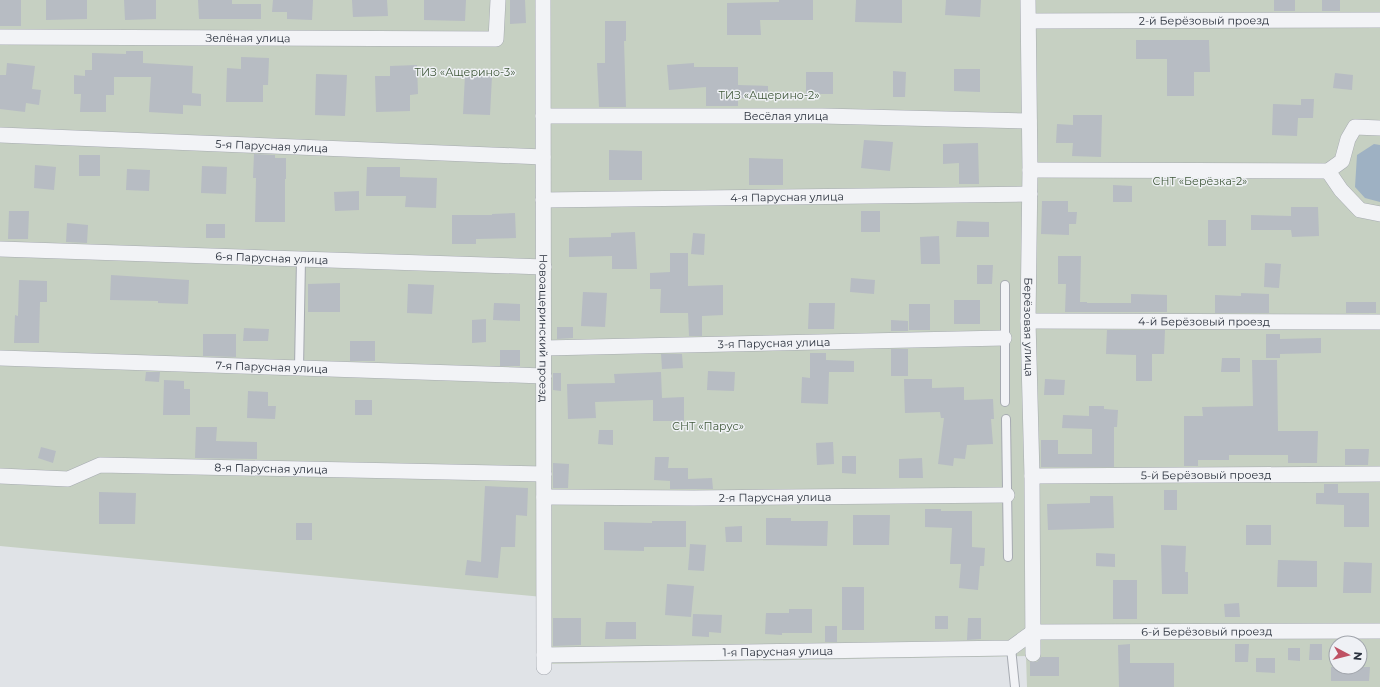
<svg xmlns="http://www.w3.org/2000/svg" width="1380" height="687" font-family="Montserrat,sans-serif">
	<style>
		.green { fill: #c6d0c2; fill-rule: evenodd }
		.water { fill: #9eb1c3 }
		.building { fill: #b7bcc3 }
		.lines { fill: none; stroke-linecap: round; stroke-linejoin: round }
		.lane-casing { stroke: #a6aab1; stroke-width: 10 }
		.street-casing { stroke: #a6aab1; stroke-width: 16 }
		.lane { stroke: #f2f3f6; stroke-width: 8 }
		.street { stroke: #f2f3f6; stroke-width: 15 }
		.labels { text-anchor: middle; dominant-baseline: central; stroke-width: 3; stroke-linejoin: round; paint-order: stroke }
		.street-label { font-size: 11px; fill: #2a313d; stroke: #eff1f5 }
		.park-label { font-size: 11px; fill: #3f5739; stroke: #eff1f5 }
	</style>
	<rect width="100%" height="100%" fill="#e0e3e7"/>
	<path class="green" d="M0,0H1380V687H1027L1026,656L544,664L543,597L0,546ZM1336,643H1360V667H1336Z"/>
	<path class="water" d="M1374,144L1380,145V202L1365,198L1355,187L1357,155Z"/>
	<path class="building" d="M0,0H21V26H0Z
		M46,0H87V19L46,20Z
		M124,0H156V19L125,20Z
		M198,0H232V4H261V19H199Z
		M273,0H313L312,20L287,19V12H272Z
		M352,0H387L388,16L353,17Z
		M424,0H466L465,21L424,20Z
		M510,0H525L526,23L510,24Z
		M779,0H813V20H760L761,35H727V3L779,2Z
		M856,0H902V23L855,22Z
		M946,0H981L980,17L945,15Z
		M1274,0H1295V11H1274Z
		M1322,0H1340V11H1322Z
		M605,21H626V41H624L626,107H599L597,63H605Z
		M1136,40H1209L1210,72H1194V96H1167V59H1136Z
		M126,51H143V63L193,66L192,93L201,94V106L183,105V114L149,112L151,77H114V95H106V112H80L81,94H74V75L85,76V70H92V53L126,54Z
		M241,57L269,58L268,85H263V102H226L227,68L241,69Z
		M7,63L35,66L32,89L41,90L39,105L26,103L25,112L0,109V75H6Z
		M694,63V67H738V85L768,86V99L738,98V106H706V87L669,90L667,65Z
		M417,65L418,94L410,95V111L376,112L375,76H390V66Z
		M954,69H980V92L954,91Z
		M893,71L906,72L905,97H893Z
		M806,72H833V94H806Z
		M1335,73L1353,75L1352,90L1333,88Z
		M316,74L347,75L345,116L315,115Z
		M465,75L492,76L490,115L463,114Z
		M1301,99H1314L1313,118H1298L1297,136L1272,135L1273,104L1301,105Z
		M1073,115H1102L1101,157L1072,156L1073,143H1056L1057,124L1073,125Z
		M864,140L893,142L890,171L861,168Z
		M978,143L979,184H959V163L943,164V144Z
		M609,150L642,151V180H609Z
		M254,154L275,155V158H286V179H285V222H255L256,178H253Z
		M79,155H100V176H79Z
		M749,158L783,159V185H749Z
		M35,165L56,167L54,190L34,188Z
		M202,166L227,167L226,194L201,193Z
		M367,167H400V177L437,178L436,208L405,207L406,196H366Z
		M127,169L150,170L149,191L126,190Z
		M1113,185L1132,186V202H1113Z
		M359,191V210L335,211L334,192Z
		M1042,201H1068V212H1077L1076,224H1069V235L1041,234Z
		M1291,207H1318L1319,236L1292,237L1291,230H1251V215L1291,216Z
		M9,211H29L28,239H8Z
		M861,211H880V232H861Z
		M515,213L516,238L476,239V244H452V215H492V214Z
		M1208,220H1226V246H1208Z
		M957,221L989,222V237H956Z
		M67,223L88,225L87,243L66,242Z
		M206,224H225V238H206Z
		M635,232L637,269H612V256L569,257V238L611,237V233Z
		M693,233L705,234L704,255L691,254Z
		M939,236L940,264H921L920,237Z
		M670,253H688V286L723,285V315L702,316V336H689L688,313H660L661,289H650V273L670,272Z
		M1058,256H1081L1080,302H1087V303H1131V294L1167,295V312H1065L1066,284H1058Z
		M1265,263L1281,264L1279,288L1264,287Z
		M977,265H993L992,284H977Z
		M111,275L189,280L188,304L158,303V301L110,300Z
		M851,278L875,280L874,294L850,292Z
		M19,280L47,281V302H40L39,343H14L15,315L18,316Z
		M340,283V312H308V284Z
		M408,284L434,285L432,314L407,313Z
		M583,292L607,293L605,327L581,326Z
		M1241,293L1269,294V313H1215V295L1241,296Z
		M954,300H980V324H954Z
		M1346,302H1376V313H1346Z
		M494,303L520,304V321L493,320Z
		M809,303H835L834,329H808Z
		M909,304H930V330H909Z
		M486,319V342L472,343V320Z
		M891,320L908,321V331H891Z
		M557,327H573V338L557,339Z
		M244,328L269,329L268,341H243Z
		M1107,330H1165L1164,354H1152V381H1136V355L1106,354Z
		M203,334H236V357L203,356Z
		M1266,334H1280V339L1321,338V353L1280,354V358H1266Z
		M350,341H375V361H350Z
		M891,349H908V376H891Z
		M500,350H520V366H500Z
		M810,353H826V360L854,361V372H829L828,404L801,403L802,377L810,378Z
		M661,354H682L683,368L662,369Z
		M1222,358H1240V372H1221Z
		M1252,360H1277L1278,431H1318L1317,463H1288V455H1229V460H1198V466H1184V416H1203L1202,407L1253,406Z
		M708,371L735,372L734,391L707,390Z
		M146,372H160L159,382L145,381Z
		M661,372L662,398L684,397V421H653V400L595,402L596,418L568,419L567,384L615,383L614,374Z
		M553,373H561V391L553,390Z
		M904,379H932V388L964,387V400L993,399L994,419H991L993,444L967,445L965,459L954,458L953,466L938,464L944,418H941L940,412L905,413Z
		M1045,379L1065,380L1064,395H1044Z
		M164,380L184,381V389H190V415H163Z
		M248,391L268,392V406H276L275,419L247,418Z
		M355,400H372V415H355Z
		M1089,406H1104V409L1118,410L1117,427H1114V467H1041V440H1058V454H1092V429L1062,428L1063,415L1089,416Z
		M196,427H217L216,441L257,442V459L195,458Z
		M599,430H613V445L598,444Z
		M833,442L834,464L817,465L816,443Z
		M41,447L56,451L53,463L38,458Z
		M1345,449H1369L1368,465H1345Z
		M842,456H856V474L842,473Z
		M655,457H669L668,468H688V479L712,478L713,489H670V481L654,480Z
		M922,458L923,478H899V459Z
		M553,463L569,464L568,488H553Z
		M1324,484H1338V493H1369V527H1344V505L1316,504V493H1324Z
		M485,486L528,488L527,516L516,515L515,547H501L498,578L465,575L467,560L481,562Z
		M1164,490H1177V510H1164Z
		M99,492L136,493L135,524H99Z
		M1090,496H1113L1114,528L1048,530L1047,504L1090,503Z
		M925,509H941V511H972V547L985,548L984,566H980L978,590L959,588L961,564H950L952,528L925,527Z
		M853,515H890L889,545H853Z
		M766,518H791V521H828L827,546L766,545Z
		M652,521H686V547H644V551L604,550V522L652,523Z
		M296,523H312V540H296Z
		M1246,525H1271V545H1246Z
		M742,526V542H726L725,527Z
		M690,544L706,545L704,571L688,570Z
		M1161,545L1186,546L1185,572H1188V594H1162Z
		M1096,553L1115,554V567L1096,566Z
		M1278,560L1317,561V587H1277Z
		M1344,562L1372,563L1371,593H1343Z
		M1113,580H1137V619H1113Z
		M667,584L694,586L691,617L665,615Z
		M842,587H864V630H842Z
		M1239,603L1240,617H1225L1224,604Z
		M789,609H812V633H782V635L765,634L766,613H789Z
		M693,614L722,615L721,633L709,632V637L692,636Z
		M935,616H948V629H935Z
		M553,618H581V645L553,646Z
		M968,618H981V639L967,640Z
		M606,622H636V639H605Z
		M825,626H837V642H825Z
		M1130,644V663H1174V687H1119L1118,645Z
		M1235,644H1249L1248,662H1235Z
		M1310,644H1322V660H1309Z
		M1288,648H1300V661L1288,660Z
		M1041,657H1059V676H1030V662H1037Z
		M1256,658H1275V673L1256,672Z
		M1331,667H1370L1369,681H1331Z"/>
	<g class="lines">
		<g class="lane-casing">
			<path id="lane" d="M1005,285V402
				M299,368L301,259
				M1006,419L1008,557
				M1011,648L1015,687"/>
		</g>
		<g class="street-casing">
			<g id="street">
				<path id="s1" d="M543,0L544,667"/>
				<path id="s2" d="M1028,0L1030,170L1028,321L1032,476L1033,654"/>
				<path id="s3" d="M1029,21L1380,20"/>
				<path id="s4" d="M0,37L496,39L498,0"/>
				<path id="s5" d="M543,116H822L1029,121"/>
				<path id="s6" d="M0,135L543,157"/>
				<path d="M1030,170L1328,171L1342,161L1348,139L1355,127L1380,128"/>
				<path d="M1328,171L1341,190L1360,210L1380,214"/>
				<path id="s7" d="M543,200L1030,194"/>
				<path id="s8" d="M0,249L544,267"/>
				<path id="s9" d="M1028,321L1380,322"/>
				<path id="s10" d="M544,348L1004,338"/>
				<path id="s11" d="M0,358L544,376"/>
				<path id="s12" d="M0,476L68,479L100,465L544,474"/>
				<path id="s13" d="M1032,476L1380,474"/>
				<path id="s14" d="M544,497L694,498L1007,495"/>
				<path id="s15" d="M544,655L1011,648L1033,632L1380,631"/>
			</g>
		</g>
		<use href="#lane" class="lane"/>
		<use href="#street" class="street"/>
	</g>
	<g class="labels">
		<g class="street-label">
			<text stroke="none"><textPath href="#s3" startOffset="175">2-й Берёзовый проезд</textPath></text>
			<text stroke="none"><textPath href="#s4" startOffset="248">Зелёная улица</textPath></text>
			<text stroke="none"><textPath href="#s5" startOffset="243">Весёлая улица</textPath></text>
			<text stroke="none"><textPath href="#s6" startOffset="272">5-я Парусная улица</textPath></text>
			<text stroke="none"><textPath href="#s7" startOffset="244">4-я Парусная улица</textPath></text>
			<text stroke="none"><textPath href="#s8" startOffset="272">6-я Парусная улица</textPath></text>
			<text stroke="none"><textPath href="#s9" startOffset="176">4-й Берёзовый проезд</textPath></text>
			<text stroke="none"><textPath href="#s2" startOffset="327">Берёзовая улица</textPath></text>
			<text stroke="none"><textPath href="#s1" startOffset="328">Новоащеринский проезд</textPath></text>
			<text stroke="none"><textPath href="#s10" startOffset="230">3-я Парусная улица</textPath></text>
			<text stroke="none"><textPath href="#s11" startOffset="272">7-я Парусная улица</textPath></text>
			<text stroke="none"><textPath href="#s12" startOffset="274">8-я Парусная улица</textPath></text>
			<text stroke="none"><textPath href="#s13" startOffset="174">5-й Берёзовый проезд</textPath></text>
			<text stroke="none"><textPath href="#s14" startOffset="231">2-я Парусная улица</textPath></text>
			<text stroke="none"><textPath href="#s15" startOffset="668">6-й Берёзовый проезд</textPath></text>
			<text stroke="none"><textPath href="#s15" startOffset="234">1-я Парусная улица</textPath></text>
		</g>
		<g class="park-label">
			<text x="465" y="72">ТИЗ «Ащерино-3»</text>
			<text x="769" y="95">ТИЗ «Ащерино-2»</text>
			<text x="1200" y="181">СНТ «Берёзка-2»</text>
			<text x="708" y="426">СНТ «Парус»</text>
		</g>
	</g>
	<g transform="translate(1348 655) rotate(97)"><circle r="19" fill="#eff1f5" stroke="#a0a4ab"/>
	<path d="M0-3L7 15L0 10L-7 15Z" fill="#bf5264"/>
	<text y="-6" font-size="11" font-weight="bold" text-anchor="middle" fill="#2a313d">N</text>
	</g>
</svg>
